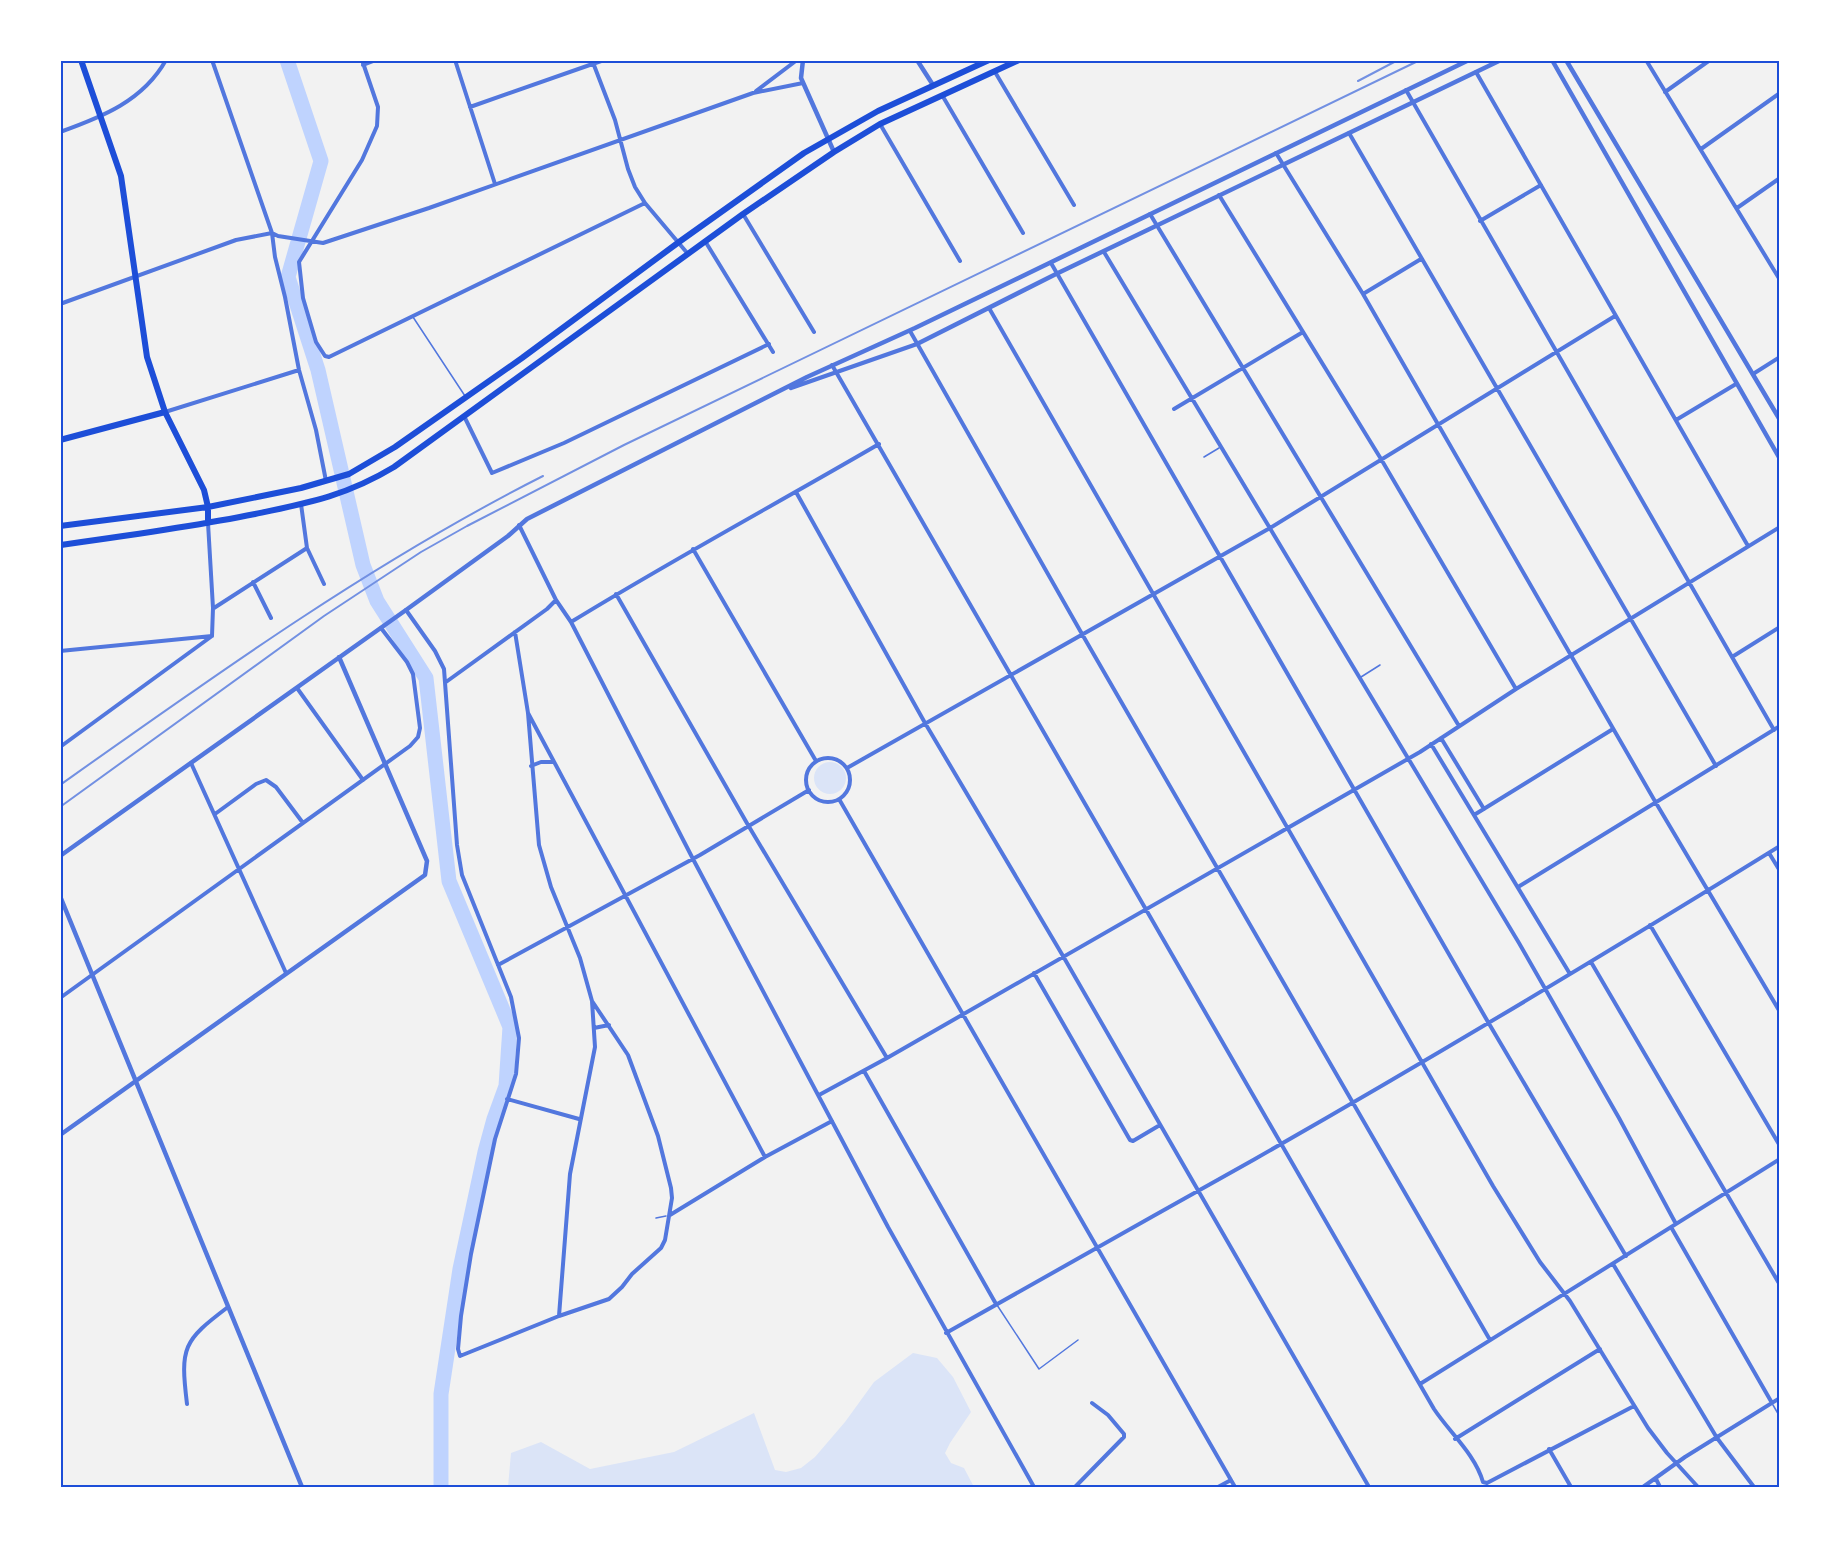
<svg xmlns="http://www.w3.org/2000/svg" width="1840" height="1547" font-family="Overpass,sans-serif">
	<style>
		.green { fill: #dbe4f7 }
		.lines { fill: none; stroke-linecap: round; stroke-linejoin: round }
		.river { stroke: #bfd3fe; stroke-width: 15 }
		.service { stroke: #5277de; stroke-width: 1.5 }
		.minor { stroke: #5277de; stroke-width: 4 }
		.tertiary { stroke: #5277de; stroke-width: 4.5 }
		.primary { stroke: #1d4ed8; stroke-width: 6 }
		.rail { stroke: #7290e2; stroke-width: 2 }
		.neatline { fill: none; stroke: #1d4ed8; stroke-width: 2 }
	</style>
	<rect width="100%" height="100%" fill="#f2f2f2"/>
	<path class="green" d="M814 778a16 16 0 1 1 32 0a16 16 0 1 1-32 0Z
		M913,1353L937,1358L953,1377L971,1412L950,1443L945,1453L951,1463L964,1468L974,1487H508L511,1453L541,1442L590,1469L674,1452L754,1413L775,1470L786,1472L801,1468L815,1457L845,1422L874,1382Z"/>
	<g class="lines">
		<path class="river" d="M287,60L321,161L288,277L318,370L363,565L377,601L426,678L449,881L510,1027L506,1086L494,1119L485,1152L460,1269L441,1394V1487"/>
		<path class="service" d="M413,317L465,396
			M1204,457L1219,448
			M1361,677L1380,665
			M656,1218L666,1216
			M997,1305L1039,1369L1078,1340
			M1773,1405L1780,1417"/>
		<path class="minor" d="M212,60L272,233L275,257L285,297L299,370L316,430L326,481
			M362,60L378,107L377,126L362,160L299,262L303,298L316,342L325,356L329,357L645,203
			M455,60L495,184
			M592,60L615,120L628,169L635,187L645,203L688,254
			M1646,60L1780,280
			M363,65L376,60
			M995,72L1074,205
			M1476,72L1748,546
			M1406,90L1774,730
			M756,91L797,60
			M1665,92L1710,60
			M942,95L1023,233
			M470,107L604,60
			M880,124L960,261
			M60,132C102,117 143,101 166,60
			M1349,133L1716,766
			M1701,149L1780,93
			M1276,153L1363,294L1656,803L1780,1012
			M1219,195L1381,459L1516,689
			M1737,208L1780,178
			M743,214L814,332
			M1150,214L1459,726
			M1480,221L1541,185
			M272,233L278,236L323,243L429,208L753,93L803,83
			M705,241L773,352
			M1104,252L1519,943L1619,1118L1676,1224
			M1051,263L1488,1022L1626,1256
			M1363,294L1421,259
			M60,304L236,240L272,233
			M989,308L1493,1186L1540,1262L1570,1301L1648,1428L1667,1453L1698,1487
			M910,331L1082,634L1490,1340
			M832,365L1434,1409C1450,1433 1475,1454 1483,1482L1487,1483L1634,1406
			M1753,374L1780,357
			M1174,409L1303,332
			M165,412L299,370
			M464,416L492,473L564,443L769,344
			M1676,420L1736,384
			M796,492L925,723L1063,956L1369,1487
			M301,504L307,548L324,584
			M208,523L213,608L212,636
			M519,525L556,600L571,622L693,859L888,1227L1034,1487
			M693,549L816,761
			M253,582L271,618
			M616,594L748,825L887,1058
			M214,608L307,548
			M406,610L435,651L444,669L457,845L462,875L511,997L519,1038L516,1074L495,1139L471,1254L461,1316L458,1349L460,1356L559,1316L609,1299L622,1287L632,1274L661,1248L665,1240L672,1198L671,1188L658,1136L628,1055L592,1001
			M571,622C672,560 776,504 879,444
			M515,632L528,713L539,845L551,887L580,958L592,1001L595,1047L570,1174L559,1316
			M60,651L212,636
			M1732,657L1780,627
			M446,682L547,609L556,600
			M297,688L363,780
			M528,713L765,1157
			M1441,738L1484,809
			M1431,744L1570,974
			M60,747L212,636
			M806 780a22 22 0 1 1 44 0a22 22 0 1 1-44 0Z
			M191,763L286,973
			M531,766L541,762H554
			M847,768L1270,528L1615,316
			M839,799L1235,1487
			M215,814L256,784L266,780L276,787L303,823
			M1474,815L1613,729
			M1769,853L1780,871
			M1518,887L1780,726
			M1650,925L1780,1146
			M1591,962L1780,1285
			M498,965L700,855L809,790
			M1034,973L1130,1140L1133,1141L1160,1125
			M60,998L410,746L418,737L420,728L413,674L407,662L381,628
			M594,1028L609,1025
			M864,1071L996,1304
			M819,1095L887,1058L1420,752L1516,689L1780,527
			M507,1099L579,1119
			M670,1215L765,1157L832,1121
			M1671,1227L1772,1403
			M1613,1264L1717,1438L1754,1487
			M946,1333C1049,1274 1152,1217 1255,1159C1432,1058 1607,953 1780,846
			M1420,1384L1780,1159
			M187,1404C180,1347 183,1341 228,1307
			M1455,1439L1600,1349
			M1549,1449L1571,1487
			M1656,1479L1660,1487
			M1075,1487L1124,1437V1434L1108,1415L1092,1403
			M1218,1487L1231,1480
			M1643,1487L1685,1457L1780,1398"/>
		<path class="tertiary" d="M803,60L801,78L834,152
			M917,60L933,85
			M1552,60L1780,459
			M1566,60L1780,420
			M791,388L917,344L1056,274L1501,60
			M60,856L406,610L508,536L527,519L807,377L915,328L1469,60
			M60,896L302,1487
			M60,1135L425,875L427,861L339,657"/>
		<path class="primary" d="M81,60L121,176L147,357L165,412L204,490L208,507V523
			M60,440L165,412
			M60,526L208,507L301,488L349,474L395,447L522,358L679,242L804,153L878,111L989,60
			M60,545C125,536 191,527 255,514C308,503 346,496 394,467L743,214L834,152L880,124L1019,60"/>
		<path class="rail" d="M1358,81L1398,60
			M60,785C215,675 373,562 543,476
			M60,807L324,616L421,552L467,526L624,445L1420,60"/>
	</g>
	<rect width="1840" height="1547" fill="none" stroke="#ffffff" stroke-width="123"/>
	<rect x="62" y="62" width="1716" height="1424" class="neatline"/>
</svg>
